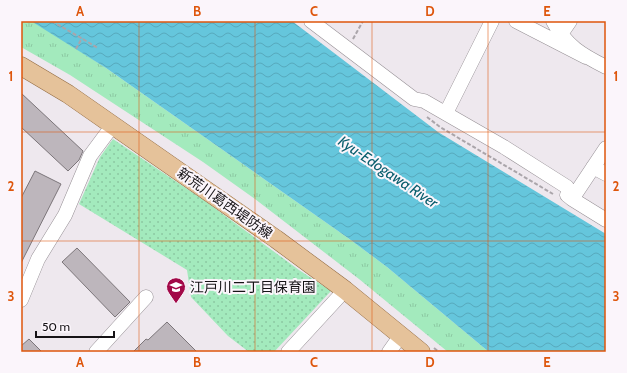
<svg xmlns="http://www.w3.org/2000/svg" width="627" height="373" font-family="Cabin,'Noto Sans JP',sans-serif">
	<style>
		.grass { fill: url(#grass-tufts) }
		.park { fill: url(#park-dots) }
		.water { fill: url(#water-waves) }
		.building { fill: #bdb6bc; stroke: #7c767a }
		.lines { fill: none; stroke-linecap: round; stroke-linejoin: round }
		.minor-casing { stroke: #969095; stroke-width: 15 }
		.major-casing { stroke: #926a40; stroke-width: 19 }
		.path { stroke: #aaa5aa; stroke-width: 2; stroke-dasharray: 4 2; stroke-linecap: butt }
		.minor { stroke: #fff; stroke-width: 14 }
		.major { stroke: #e5c29a; stroke-width: 18 }
		.grid { fill: none; stroke: #de560c; stroke-width: 1; stroke-opacity: 0.55 }
		.labels { text-anchor: middle; dominant-baseline: central; stroke-width: 4; stroke-linejoin: round; paint-order: stroke }
		.street-label { font-size: 14px; fill: #161316; stroke: #fbf5fb }
		.poi-label { font-size: 14px; fill: #161316; stroke: #fbf5fb; text-anchor: start }
		.water-label { font-size: 15px; font-style: italic; fill: #095e6d; stroke: #fbf5fb }
		.neatline { fill: none; stroke: #de560c; stroke-width: 1.5 }
		.grid-label { font-size: 13px; text-anchor: middle; font-weight: bold; fill: #de560c }
	</style>
	<defs>
		<pattern id="grass-tufts" width="24" height="20" patternUnits="userSpaceOnUse"><rect width="24" height="20" fill="#a3eabd"/><path d="M3 7l-1-3M5 7V3M7 7l1-3M15 17l-1-3M17 17v-4M19 17l1-3" fill="none" stroke="#8cc8a2"/></pattern>
		<pattern id="park-dots" width="8" height="8" patternUnits="userSpaceOnUse"><rect width="8" height="8" fill="#a3eabd"/><path d="M2 2h.1M6 6h.1" fill="none" stroke="#8cc8a2" stroke-width="1.8" stroke-linecap="round"/></pattern>
		<pattern id="water-waves" width="16" height="10" patternUnits="userSpaceOnUse"><rect width="16" height="10" fill="#65c6dc"/><path d="M0 5q4-4 8 0t8 0" fill="none" stroke="#57a9bc"/></pattern>
	</defs>
	<rect width="100%" height="100%" fill="#eee8ee"/>
	<path class="grass" d="M21,21H31L44,28L106,68L348,238L387,267L489,352H448L359,279L255,199L203,162L70,75L21,47Z"/>
	<path class="park" d="M113,139L205,201L299,270L331,291L274,352H249L228,336L191,297L187,270L79,204L100,157Z"/>
	<path class="water" d="M31,21H292L438,132L606,234V352H489L387,267L348,238L106,68Z"/>
	<path class="building" d="M21,93L83,151L79,160L68,171L21,127Z
		M35,171L61,184L21,263V198Z
		M77,248L130,302L115,317L62,262Z
		M167,322L197,352H133L146,339L148,340Z
		M29,339L42,352H21V346Z"/>
	<g class="lines">
		<g class="minor-casing">
			<path id="minor" d="M311,21L414,99L424,101L504,147L567,187L572,199L606,220
				M516,21L586,57
				M553,21C566,46 582,55 606,67
				M561,34L570,21
				M446,113L492,21
				M593,167L606,174
				M567,195L572,199L606,148
				M21,300L38,259L65,215L90,156L113,125
				M96,352L146,297
				M288,352L345,290
				M389,352L401,335"/>
		</g>
		<g class="major-casing">
			<path id="major" d="M21,66L68,94L276,239L345,290L421,352"/>
		</g>
		<path class="path" d="M52,21L98,48
			M353,39L363,21
			M76,49L82,38
			M427,117L440,127L553,194
			M434,348L439,352"/>
		<use href="#minor" class="minor"/>
		<use href="#major" class="major"/>
	</g>
	<path class="grid" d="M139,21V352M255,21V352M372,21V352M488,21V352M21,132H606M21,241H606"/>
	<defs>
		<g id="school-pin" transform="scale(1)"><path d="M0 17L-7.5 6A9.5 9.5 0 1 1 7.5 6Z" fill="#a20948" stroke="#fbf5fb"/><path d="M0-5L7-2L0 1L-7-2ZM-4 1L0 2.5L4 1V4Q0 6-4 4Z" fill="#fff"/></g>
	</defs>
	<g fill-rule="evenodd">
		<use href="#school-pin" x="176" y="287"/>
	</g>
	<g class="labels">
		<g class="street-label">
			<text transform="translate(225 203) rotate(35)">新荒川葛西堤防線</text>
		</g>
		<g class="poi-label">
			<text x="190" y="287">江戸川二丁目保育園</text>
		</g>
		<g class="water-label">
			<text transform="translate(388 172) rotate(34)">Kyu-Edogawa River</text>
		</g>
	</g>
	<rect width="627" height="373" fill="none" stroke="#fbf5fb" stroke-width="44"/>
	<path d="M36 331v6h78v-6" fill="none" stroke="#161316" stroke-width="2"/>
	<text x="42" y="331" font-size="12" fill="#161316" stroke="#fbf5fb" stroke-width="3" paint-order="stroke">50 m</text>
	<rect x="22" y="22" width="583" height="329" class="neatline"/>
	<g class="grid-label">
		<text x="80" y="16">A</text>
		<text x="197" y="16">B</text>
		<text x="314" y="16">C</text>
		<text x="430" y="16">D</text>
		<text x="547" y="16">E</text>
		<text x="11" y="81">1</text>
		<text x="616" y="81">1</text>
		<text x="11" y="191">2</text>
		<text x="616" y="191">2</text>
		<text x="11" y="301">3</text>
		<text x="616" y="301">3</text>
		<text x="80" y="367">A</text>
		<text x="197" y="367">B</text>
		<text x="314" y="367">C</text>
		<text x="430" y="367">D</text>
		<text x="547" y="367">E</text>
	</g>
</svg>
